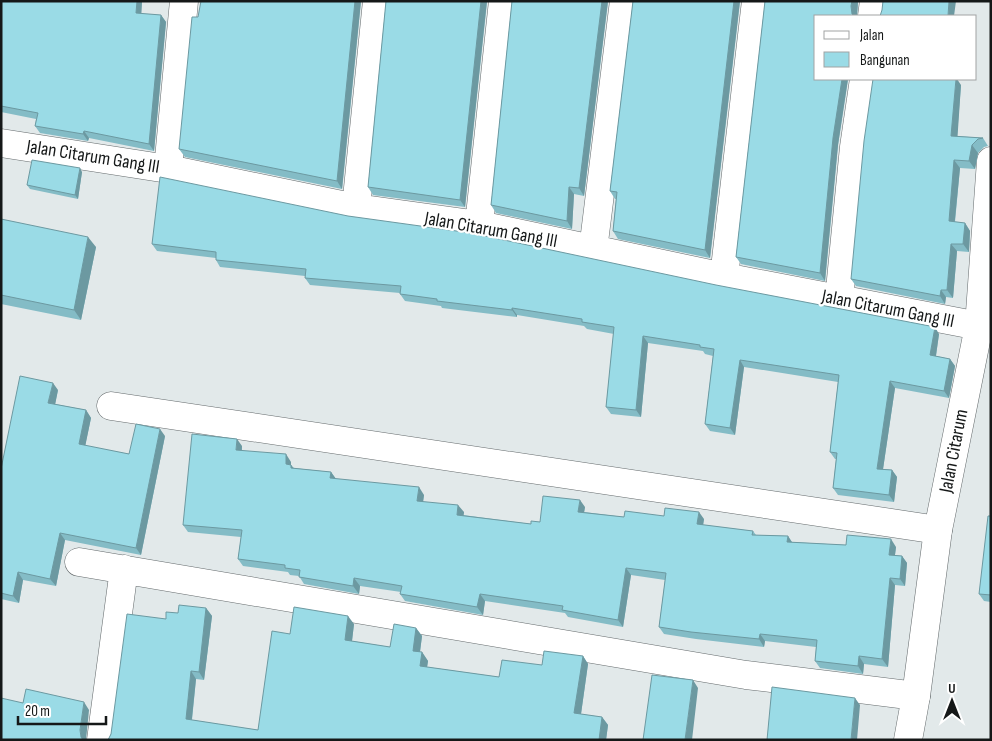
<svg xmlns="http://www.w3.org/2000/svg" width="992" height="741" font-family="'Sofia Sans Condensed',sans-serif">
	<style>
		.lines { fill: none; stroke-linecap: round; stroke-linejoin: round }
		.minor-casing { stroke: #656b6d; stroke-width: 29 }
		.tertiary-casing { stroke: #656b6d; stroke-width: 29 }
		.minor { stroke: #fff; stroke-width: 28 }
		.tertiary { stroke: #fff; stroke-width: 28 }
		.wall { fill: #84bcc6 }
		.shaded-wall { fill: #6c99a1 }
		.building { fill: #9adbe6; stroke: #6c99a1 }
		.labels { text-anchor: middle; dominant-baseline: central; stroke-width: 4.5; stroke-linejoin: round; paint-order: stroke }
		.street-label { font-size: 19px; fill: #151818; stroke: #fff }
	</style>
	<rect width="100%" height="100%" fill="#e2e9ea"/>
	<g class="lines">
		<g class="minor-casing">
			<path id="minor" d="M872,16L874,1
				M1,143L168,169L356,208L479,225L724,277L979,326
				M168,169L184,1
				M356,208L377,1
				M479,225L503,1
				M593,250L624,1
				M724,277L756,1
				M839,300L854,147L864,79
				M111,406L938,530
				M79,562L746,675L916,696
				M101,740L124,569"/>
		</g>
		<g class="tertiary-casing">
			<path id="tertiary" d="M908,740L916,696L938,530L979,326L991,161"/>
		</g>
		<use href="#minor" class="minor"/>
		<use href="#tertiary" class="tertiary"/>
	</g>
	<path class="wall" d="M1,1H142L141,14L161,15L166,22L154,151L89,138L88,141L40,133L35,126L36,119L1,112Z
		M361,1L342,189L185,157L179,149L198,17Z
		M386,1H487L465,207L373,195L368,187Z
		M512,1H608L584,196L574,194L572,229L496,213L491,205Z
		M633,1H740L710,258L618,239L613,231L616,199H615L610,191Z
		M765,1H858L857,16H816V79H848L838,145L825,281L741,264L736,257Z
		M961,85L957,136L983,138L988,146L984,147L978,153L975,169L960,168L955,222L965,223L970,231L969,252L957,251L953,298L946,297L945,304L856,286L851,279Z
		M82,172L78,199L30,189L27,185Z
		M348,216L939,334L936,356L950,359L955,366L949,398L895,388L883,469L892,470L897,477L894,502L838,495L833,488L836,459H835L830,452L838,382L744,367L735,435L710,431L705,424L713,356L705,354L703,351L648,343L641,417L611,414L606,407L614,334L587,329L584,326L517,315V317L442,308L441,306L405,301L400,294V293L310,285L305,278V276L220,267L216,260V258L157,251L152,244Z
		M1,219L96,247L81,320L1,304Z
		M58,390L55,404L86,410L91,418L85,446L129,454L165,436L141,555L65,540L56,586L23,580L19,603L1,599V469Z
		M242,446V451L291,462V465L294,468L331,472L336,479L424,495L423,502L464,512L463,515L531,524L540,522L585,507L584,512L624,517L664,516L704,519L703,525L753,531L756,535L788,536L792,542L846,545L896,547L895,555L902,556L907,563L905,586L895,585L888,667L864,664L863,674L820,668L815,661L816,647L765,641L764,647L696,639L664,634L659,627L665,580L631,575L623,627L568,617L565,613L485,601L483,615L405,601L400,594L401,592L360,586L359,594L304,584L299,576L290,575L288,572L243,566L238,559L241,537L188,532L183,525Z
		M991,516V602L984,601L979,594Z
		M206,608L212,616L204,680L196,679L192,720L258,730L290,634L354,624L352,641L390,647L416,628L422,636L420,652H422L428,661L427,667L499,677L542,665L583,656L588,664L581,714L602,717L608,725L606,740H108L166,619L178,613Z"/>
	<path class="shaded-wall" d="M137,1H142L141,20L136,13Z
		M355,1H361L342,189L337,181Z
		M481,1H487L465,207L460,200Z
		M602,1H608L584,196L579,188Z
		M734,1H740L710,258L705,250Z
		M852,1H858L857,16H854L852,14L851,6Z
		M949,1H956L954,16H948Z
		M161,15L166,22L154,151L149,144Z
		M842,79H848L838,145L825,281L820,273L833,138Z
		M956,79H957L961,85L957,144L951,136Z
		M84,131L89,138L88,141L83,134Z
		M972,145L978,153L975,169L969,161Z
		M954,160L960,168L954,229L949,221Z
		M80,168L82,172L78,199L75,195Z
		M569,187L574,194L572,229L567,221Z
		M965,223L970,231L969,252L963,244Z
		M88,237L96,247L81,320L74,310Z
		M951,244L957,251L953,298L947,290Z
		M941,290L946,297L945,304L940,296Z
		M512,308L517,315V317L512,310Z
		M935,327L939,334L935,362L930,355Z
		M643,336L648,343L641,417L636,410Z
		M950,359L955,366L949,398L944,391Z
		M740,360L744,367L735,435L730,428Z
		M890,381L895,388L882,476L877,469Z
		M53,383L58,390L54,410L48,403Z
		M86,410L91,418L84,452L79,444Z
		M160,429L165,436L141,555L136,548Z
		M237,439L242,446L241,458L236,450Z
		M286,454L291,462V465L296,472L286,464Z
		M892,470L897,477L894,502L889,495Z
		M331,472L336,479L330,478Z
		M419,487L424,495L422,509L417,501Z
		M580,500L585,507L583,519L578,512Z
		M458,505L464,512L463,522L457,515Z
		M699,512L704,519L702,532L697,524Z
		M60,533L65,540L56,586L50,579Z
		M788,536L793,544L787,542Z
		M891,539L896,547L894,562L889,555Z
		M902,556L907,563L905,586L900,579Z
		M626,568L631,575L623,627L618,620Z
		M18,572L23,580L19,603L13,596Z
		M354,578L360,586L359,594L353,586Z
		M890,578L895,585L888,667L882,659Z
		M480,594L485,601L483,615L477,607Z
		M206,608L212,616L204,680L199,672Z
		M348,616L354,624L351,649L345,640Z
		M416,628L422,636L419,659L413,651Z
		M760,634L765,641L764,647L759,639Z
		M422,652L428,661L426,674L420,666Z
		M583,656L588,664L580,721L574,713Z
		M859,656L864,664L863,674L858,666Z
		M191,671L196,679L191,727L186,719Z
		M693,680L698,688L692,740H685Z
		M855,698L860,705L857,740H851Z
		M84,702L89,710L86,740H82L81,737L80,730Z
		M602,717L608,725L606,740H599Z"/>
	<path class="building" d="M1,1H137L136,13L161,15L149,144L84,131L83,134L35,126L38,113L1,106Z
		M201,1H355L337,181L179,149L192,17H198Z
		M386,1H481L460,200L368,187Z
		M512,1H602L579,188L569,187L567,221L491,205Z
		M633,1H734L705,250L613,231L617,192L610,191Z
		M765,1H852L851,6L852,14L854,16H816V79H842L833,138L820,273L736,257Z
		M883,1H949L948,16H880L882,10Z
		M873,79H956L951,136L983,138L978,139L972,145L969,161L954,160L949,221L965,223L963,244H951L947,290H941L940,296L851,279L864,141Z
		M32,160L80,168L75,195L27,185Z
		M160,177L348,216L471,233L716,285L935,327L930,355L950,359L944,391L890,381L877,469L892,470L889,495L833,488L837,453L830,452L839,375L740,360L730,428L705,424L714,349L700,347V345L643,336L636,410L606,407L614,327L582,322V319L512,308V310L437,301V299L400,294L401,286L305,278L306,269L216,260V252L152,244Z
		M1,219L88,237L74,310L1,295Z
		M20,376L53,383L48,403L86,410L79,444L129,454L136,424L160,429L136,548L60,533L50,579L18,572L13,596L1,593V469Z
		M192,434L237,439L236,450L286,454V464L291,465V468L331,472L330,478L419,487L417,501L458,505L457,515L531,524V521L540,522L543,496L580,500L578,512L624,517L625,511L664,516L665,508L699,512L697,524L753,531L752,535L788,536L787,542L846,545L847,535L891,539L889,555L902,556L900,579L890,578L882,659L859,656L858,666L815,661L817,640L760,634L759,639L691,632L659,627L666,573L626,568L618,620L562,610L563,606L480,594L477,607L400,594L402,586L354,578L353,586L299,577L300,570L285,568V565L238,559L242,530L183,525Z
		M988,516H991V595L979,594Z
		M179,605L206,608L199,672L191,671L186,719L258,730L272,631L290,634L294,607L348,616L345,640L390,647L394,624L416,628L413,651L422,652L420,666L499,677L502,660L542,665L544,651L583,656L574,713L602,717L599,740H108L111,734L127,614L166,619V612L178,613Z
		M652,675L693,680L685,740H643Z
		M772,687L855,698L851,740H767Z
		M26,689L84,702L80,730L81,737L83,740H1V698L23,703Z"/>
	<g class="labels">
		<g class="street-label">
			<text transform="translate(93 157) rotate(9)">Jalan Citarum Gang III</text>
			<text transform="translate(491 230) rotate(10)">Jalan Citarum Gang III</text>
			<text transform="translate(888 309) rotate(11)">Jalan Citarum Gang III</text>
			<text transform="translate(954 451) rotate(-79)">Jalan Citarum</text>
		</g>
	</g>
	<rect width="992" height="741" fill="none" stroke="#151818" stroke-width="5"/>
	<rect x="814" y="15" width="162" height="65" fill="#ffffff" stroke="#a1a3a3"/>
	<rect x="824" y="31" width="25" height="8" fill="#ffffff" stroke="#a1a3a3"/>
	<text x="860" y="40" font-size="15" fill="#151818">Jalan</text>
	<rect x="824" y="52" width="25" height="15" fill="#9adbe6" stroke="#a1a3a3"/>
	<text x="860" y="65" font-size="15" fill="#151818">Bangunan</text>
	<g transform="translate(952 701)" stroke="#ffffff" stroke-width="4" paint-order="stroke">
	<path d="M0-4L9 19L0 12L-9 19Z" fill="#151818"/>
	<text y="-8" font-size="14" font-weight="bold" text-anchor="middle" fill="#151818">U</text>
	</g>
	<path d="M18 716v8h88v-8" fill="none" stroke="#151818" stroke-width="2.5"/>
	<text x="25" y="716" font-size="15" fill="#151818" stroke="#ffffff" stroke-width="4" paint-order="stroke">20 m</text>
</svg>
